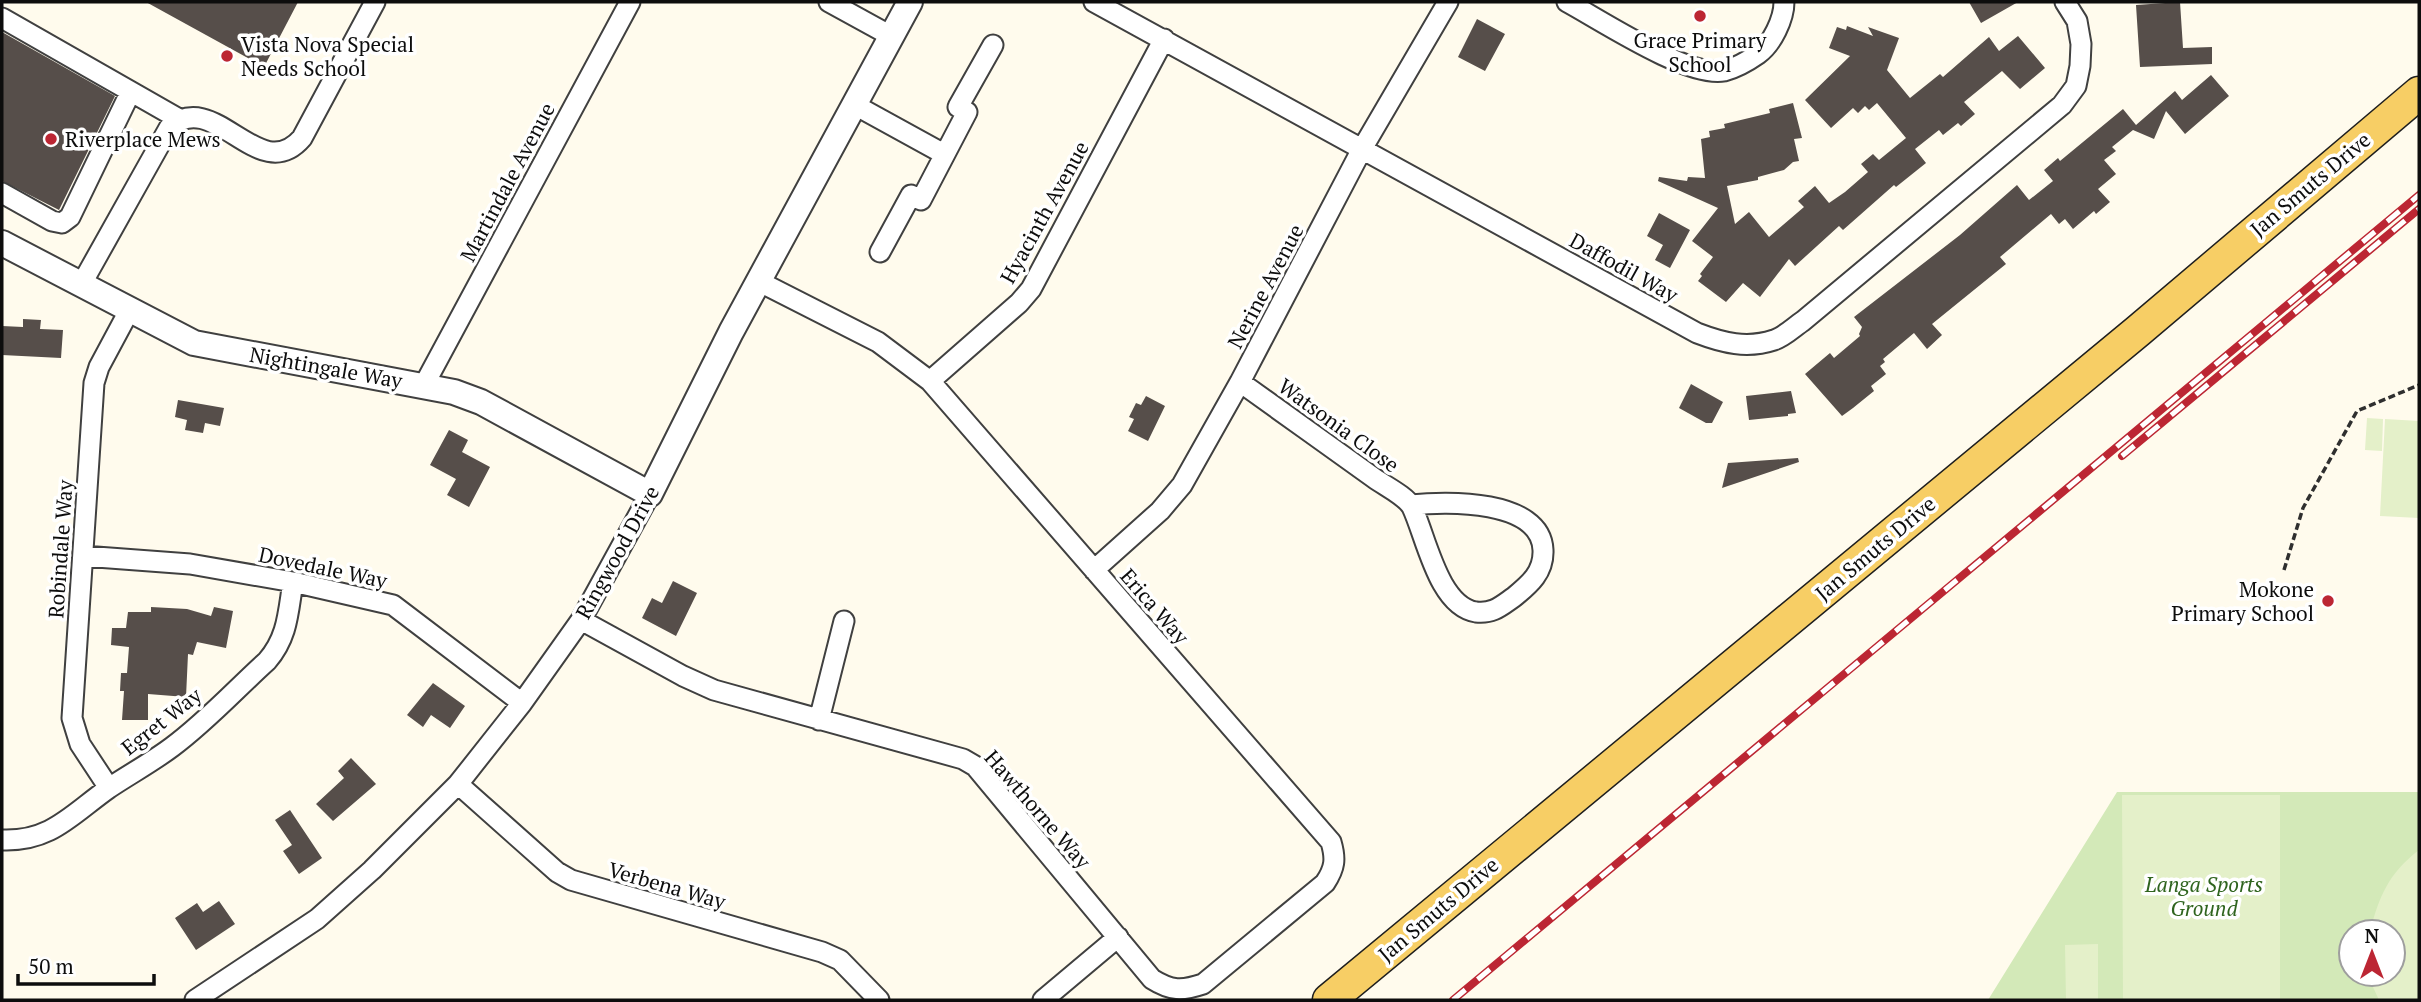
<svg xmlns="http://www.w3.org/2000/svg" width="2421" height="1002" font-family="'PT Serif',serif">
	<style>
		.green { fill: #d3e9b8; fill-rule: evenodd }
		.pitch { fill: #e4f0c9 }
		.building { fill: #564e4a }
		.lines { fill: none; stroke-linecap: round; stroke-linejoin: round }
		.minor-casing { stroke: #404040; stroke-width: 23 }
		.tertiary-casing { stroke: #404040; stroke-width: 28 }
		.primary-casing { stroke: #1e1e1e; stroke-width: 35 }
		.path { stroke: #2f2f2f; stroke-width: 3.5; stroke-dasharray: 7 3.5; stroke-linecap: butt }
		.minor { stroke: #fff; stroke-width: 19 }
		.tertiary { stroke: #fff; stroke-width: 24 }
		.primary { stroke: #f7ce65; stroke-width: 32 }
		.rail-casing { stroke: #bc2633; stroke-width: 8 }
		.rail { stroke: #fff; stroke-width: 5; stroke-dasharray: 16; stroke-linecap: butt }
		.poi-dot { fill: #bc2633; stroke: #fff; stroke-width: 2.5 }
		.labels { text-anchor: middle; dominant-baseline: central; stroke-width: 7; stroke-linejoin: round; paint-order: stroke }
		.poi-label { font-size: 21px; fill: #0d0d0d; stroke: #fff; text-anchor: start }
		.street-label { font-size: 21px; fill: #0d0d0d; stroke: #fff }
		.park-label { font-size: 21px; font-style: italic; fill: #2f641e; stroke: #fff }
	</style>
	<rect width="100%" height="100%" fill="#fffbed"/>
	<path class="green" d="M2117,792H2419V1000H1988ZM2351,932H2393V974H2351Z"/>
	<path class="pitch" d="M2367,418L2383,419L2382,451L2365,450Z
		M2385,419L2419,421V518L2380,516Z
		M2122,795H2280V1000H2123Z
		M2419,850V1000H2379L2372,985L2371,974H2393V932H2370C2379,896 2389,873 2419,850Z
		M2098,944V1000H2066L2065,945Z"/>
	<path class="building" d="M146,2H298L264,67Z
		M1969,2H2018L1981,23Z
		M2180,2L2183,48L2212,47V64L2140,67L2136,5Z
		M1477,19L1505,34L1485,71L1458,57Z
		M1847,26L1873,36L1868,27L1899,38L1887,70L1910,98L1940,74L1943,77L1989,37L1999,51L2018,36L2045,68L2020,89L2002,71L1964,102L1975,114L1961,126L1958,123L1943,135L1939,130L1915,149L1926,163L1896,187L1894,185L1843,230L1839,226L1795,266L1789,259L1760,297L1743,283L1726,302L1698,281L1702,276L1700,274L1713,257L1692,241L1718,208L1658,181L1659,177L1687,181L1688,177L1705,178L1701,139L1710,137L1709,131L1725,128L1724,124L1770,113L1769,109L1793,103L1802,138L1794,139L1799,161L1793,162L1784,170L1758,177V180L1727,186L1735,224L1749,212L1769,237L1804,207L1798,201L1815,186L1829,203L1845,192L1868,172L1861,164L1873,154L1879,160L1906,138L1877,103L1869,110L1865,106L1858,113L1853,108L1831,128L1805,100L1850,56L1829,48L1837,27L1846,30Z
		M2,32L115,96L59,210L2,181Z
		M2211,75L2229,96L2185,134L2166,111L2154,139L2133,130L2112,147L2116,151L2104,160L2116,174L2098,189L2110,202L2096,214L2094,211L2073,229L2065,219L2059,224L2051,214L2000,257L2006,264L1932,324L1942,335L1927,349L1914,333L1883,359L1885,362L1880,366L1886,374L1871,386L1874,391L1853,408L1842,416L1805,374L1830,353L1834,358L1860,336L1859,334L1862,327L1854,317L1960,235L2017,185L2029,200L2053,181L2044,170L2058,158L2060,161L2123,109L2136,125L2175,91L2182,100Z
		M1659,213L1690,230L1670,268L1655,260L1663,245L1647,236Z
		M23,319L41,320L40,329L63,330L61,358L2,355V326L23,327Z
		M1691,384L1723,402L1712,423H1706L1679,408Z
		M1791,391L1796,413L1788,414V416L1749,420L1746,396Z
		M1146,396L1165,406L1148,441L1128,431L1134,419L1129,417L1136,403L1141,405Z
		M178,400L224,408L220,426L205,423L203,433L185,430L187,420L175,417Z
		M449,430L468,440L462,452L490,467L469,507L447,495L456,479L430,465Z
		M1798,458L1799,462L1722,488L1728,463Z
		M673,581L697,593L676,636L642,618L652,598L662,603Z
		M151,607L187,609L211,616L214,607L233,611L226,648L197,642L193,655L188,654L186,697L148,694V720H122L124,691H120L121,673H127L129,647L111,645L112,628H126L128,612H151Z
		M433,683L465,706L450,728L431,715L423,727L407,715Z
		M351,758L376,784L333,821L316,804L344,778L338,771Z
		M290,810L322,858L299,874L283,851L292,845L275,820Z
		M219,901L235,924L196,950L175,918L197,903L203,912Z"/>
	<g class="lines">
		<g class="minor-casing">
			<path id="minor" d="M829,2L891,36
				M1094,2L1697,333C1723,343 1747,349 1774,340C1784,337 1794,327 1803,321L2062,105L2076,86L2080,66L2081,44L2077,21L2065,2
				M1567,2C1602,21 1688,78 1724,71C1736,68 1748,61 1758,54C1772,44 1784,19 1784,2
				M2,18L179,119
				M853,104L944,154
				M2,193L52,221L62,223L70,217L130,93
				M880,252L911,195L921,200L967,112L958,107L993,45
				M81,285L169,128C214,86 259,188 302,138L375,2
				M930,381L1019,303L1031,289L1164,39
				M1240,382C1285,414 1329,446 1374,478C1385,486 1406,496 1412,507C1426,536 1438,606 1476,612C1493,614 1501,606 1514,597C1530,584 1544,572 1543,550C1541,499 1446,501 1411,505
				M424,385L630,2
				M83,556L190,564L293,582L393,605L522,703
				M1094,570L1160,511L1182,485L1240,382L1362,149L1448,2
				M581,620L683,676L714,690L963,759L975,766L1152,979C1171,991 1182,991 1203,984L1325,883C1335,868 1336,859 1331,842L930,381L878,342L758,281
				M819,720L844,621
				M458,784L557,872L571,880L822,952L840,960L879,1000
				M109,788L80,744L72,718L94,383L99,367L129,311
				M2,840C51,842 72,814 109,788C130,774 152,762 172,747C206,722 236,689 267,661C288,637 288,612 293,582
				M195,1000L317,919L372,870L458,784L522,703L581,620L650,494
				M1043,1000L1118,937"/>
		</g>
		<g class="tertiary-casing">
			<path id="tertiary" d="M2,243L194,343L454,392L481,402L650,494L731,332L910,2"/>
		</g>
		<g class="primary-casing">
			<path id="primary" d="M1329,1000L2138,331L2419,93"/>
		</g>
		<path class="path" d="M2284,570L2303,508L2357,411L2419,385"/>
		<use href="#minor" class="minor"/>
		<use href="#tertiary" class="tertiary"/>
		<use href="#primary" class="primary"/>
		<g class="rail-casing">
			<path id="rail" d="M2122,456L2419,209
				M1453,1000L2419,195"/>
		</g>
		<use href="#rail" class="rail"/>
	</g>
	<g class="poi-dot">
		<circle cx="1700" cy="16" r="7"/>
		<circle cx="227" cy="56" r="7"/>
		<circle cx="51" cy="139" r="7"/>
		<circle cx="2328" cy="601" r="7"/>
	</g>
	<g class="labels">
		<g class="poi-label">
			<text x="1700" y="40" text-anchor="middle">Grace Primary<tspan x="1700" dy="24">School</tspan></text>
			<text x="241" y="44">Vista Nova Special<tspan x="241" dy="24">Needs School</tspan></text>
			<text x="65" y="139">Riverplace Mews</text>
			<text x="2314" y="589" text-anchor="end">Mokone<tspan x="2314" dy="24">Primary School</tspan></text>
		</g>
		<g class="street-label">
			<text transform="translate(507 182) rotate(-62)">Martindale Avenue</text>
			<text transform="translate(2310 184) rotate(-40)">Jan Smuts Drive</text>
			<text transform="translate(1044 212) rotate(-61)">Hyacinth Avenue</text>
			<text transform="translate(1624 267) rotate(29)">Daffodil Way</text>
			<text transform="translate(1265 286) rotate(-62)">Nerine Avenue</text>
			<text transform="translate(326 367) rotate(10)">Nightingale Way</text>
			<text transform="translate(1339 425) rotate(36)">Watsonia Close</text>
			<text transform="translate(1875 548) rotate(-40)">Jan Smuts Drive</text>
			<text transform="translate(60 549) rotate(-86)">Robindale Way</text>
			<text transform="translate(617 552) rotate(-61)">Ringwood Drive</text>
			<text transform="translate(323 567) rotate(12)">Dovedale Way</text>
			<text transform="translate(1155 606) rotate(49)">Erica Way</text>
			<text transform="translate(161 721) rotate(-38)">Egret Way</text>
			<text transform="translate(1038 809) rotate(49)">Hawthorne Way</text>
			<text transform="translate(667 885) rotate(16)">Verbena Way</text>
			<text transform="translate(1438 909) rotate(-40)">Jan Smuts Drive</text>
		</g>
		<g class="park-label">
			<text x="2204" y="884">Langa Sports<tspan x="2204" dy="24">Ground</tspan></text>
		</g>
	</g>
	<rect width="2421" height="1002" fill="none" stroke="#0d0d0d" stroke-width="7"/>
	<g transform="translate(2372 953)"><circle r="33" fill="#ffffff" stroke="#9e9e9e" stroke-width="2"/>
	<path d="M0-5L12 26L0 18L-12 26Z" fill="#bc2633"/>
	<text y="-10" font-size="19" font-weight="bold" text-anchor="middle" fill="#0d0d0d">N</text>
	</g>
	<path d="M18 974v10h136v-10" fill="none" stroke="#0d0d0d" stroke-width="3.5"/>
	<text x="28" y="974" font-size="21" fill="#0d0d0d" stroke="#ffffff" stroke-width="5" paint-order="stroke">50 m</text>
</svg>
